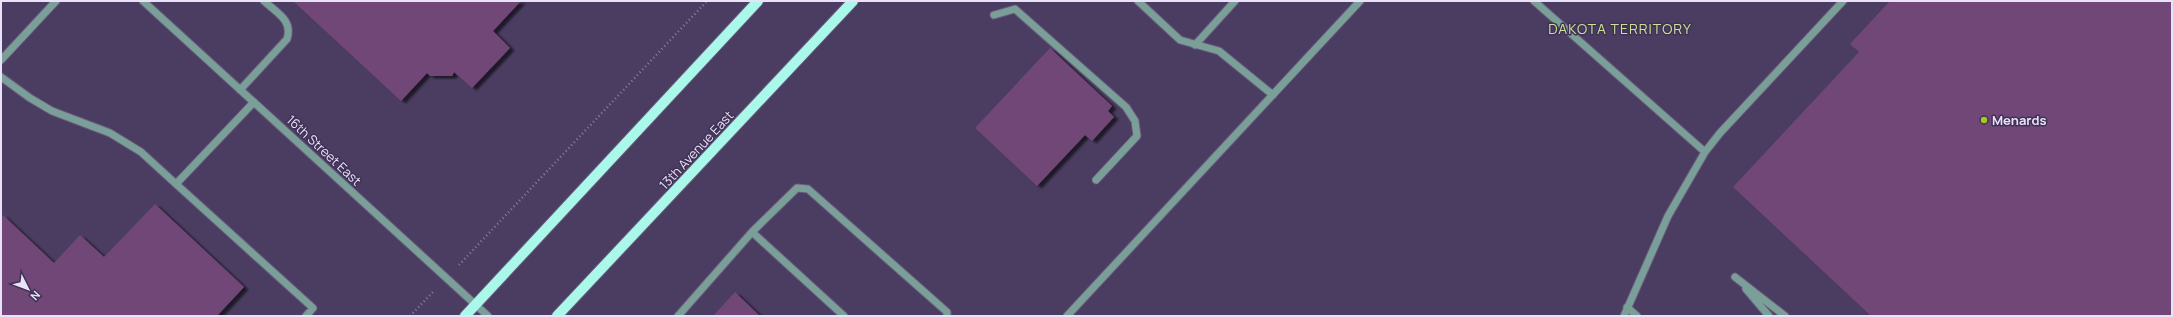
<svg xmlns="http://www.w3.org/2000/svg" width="2173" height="317" font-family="Manrope,sans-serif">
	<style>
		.building { fill: #714678; filter: url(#shadow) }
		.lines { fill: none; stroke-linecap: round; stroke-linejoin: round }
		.minor-casing { stroke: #685b7c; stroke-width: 9 }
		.major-casing { stroke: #685b7c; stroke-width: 12 }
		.path { stroke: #897e9d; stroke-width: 2.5; stroke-dasharray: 1 3; stroke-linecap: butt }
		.minor { stroke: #7a9f98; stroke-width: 7 }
		.major { stroke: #aaf8ea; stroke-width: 10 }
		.poi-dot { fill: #a5c822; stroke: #403256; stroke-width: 1.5 }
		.labels { text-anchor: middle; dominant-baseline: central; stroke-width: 3; stroke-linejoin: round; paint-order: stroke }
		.poi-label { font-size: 13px; font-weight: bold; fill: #eae2f9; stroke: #403256; text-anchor: start }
		.street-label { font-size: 13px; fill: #eae2f9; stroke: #403256 }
		.neighbourhood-label { font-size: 14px; letter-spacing: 1px; fill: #cde298; stroke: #403256 }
	</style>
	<defs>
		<filter id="shadow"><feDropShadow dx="4.5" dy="2.5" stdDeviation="1" flood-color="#0009"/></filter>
	</defs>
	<rect width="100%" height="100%" fill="#4b3d61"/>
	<path class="building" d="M293,1H521L493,31L510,48L472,88L454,72L452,76H430L427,73L401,101Z
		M1890,1H2172V316H1871L1733,187L1859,52L1850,44Z
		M1050,48L1112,106L1108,111L1114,117L1092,141L1085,135L1037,186L975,128Z
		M155,204L244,287L217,316H1V218L3,215L54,263L80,235L104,257Z
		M735,292L760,316H713Z"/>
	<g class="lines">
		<g class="minor-casing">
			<path id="minor" d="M143,1L488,316
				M1138,1L1180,40L1219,51L1273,95
				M1534,1L1705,152L1720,133L1843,1
				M994,15L1015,9L1126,107L1135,121L1137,136L1096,180
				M1195,45L1235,1
				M1,60L56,1
				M1,77L30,98L52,111L110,133L141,152L176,184L254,102
				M240,90L287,39C293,20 277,13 264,1
				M176,184L313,308L306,316
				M752,232L844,316
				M1735,277L1785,316
				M1746,289L1769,316
				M1627,307L1637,316
				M678,316L752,232L797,188L808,189L947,312V316
				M1067,316L1360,1
				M1624,316L1668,216L1705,152"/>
		</g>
		<g class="major-casing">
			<path id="major" d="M465,316L758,1
				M557,316L853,1"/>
		</g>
		<path class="path" d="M459,265L707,1
			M410,316L433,292"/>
		<use href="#minor" class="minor"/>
		<use href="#major" class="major"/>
	</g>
	<circle class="poi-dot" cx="1984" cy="120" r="4"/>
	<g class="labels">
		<g class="poi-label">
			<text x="1992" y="120">Menards</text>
		</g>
		<g class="street-label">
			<text transform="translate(324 150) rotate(43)">16th Street East</text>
			<text transform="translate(696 150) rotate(-47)">13th Avenue East</text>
		</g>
		<g class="neighbourhood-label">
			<text x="1620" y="28">DAKOTA TERRITORY</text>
		</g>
	</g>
	<rect width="2173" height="317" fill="none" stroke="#eae2f9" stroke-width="4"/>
	<g transform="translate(28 289) rotate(132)" stroke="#403256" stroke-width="3" paint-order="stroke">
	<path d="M0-3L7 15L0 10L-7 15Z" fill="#eae2f9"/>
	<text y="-6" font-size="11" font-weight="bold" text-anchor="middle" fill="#eae2f9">N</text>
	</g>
</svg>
